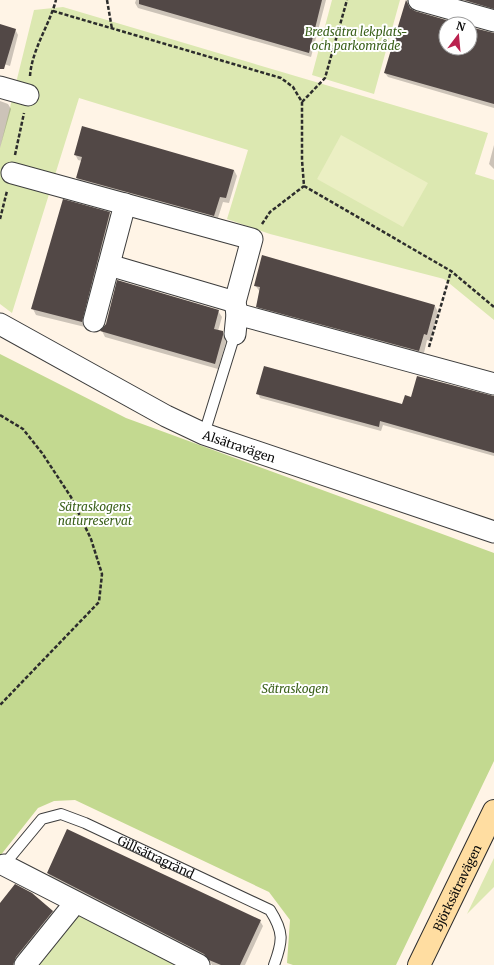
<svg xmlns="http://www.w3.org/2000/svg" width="494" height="965" font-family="Merriweather,serif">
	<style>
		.green { fill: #dce8b1 }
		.forest { fill: #c3d990 }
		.pitch { fill: #ebefc3 }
		.shadow { fill: #0003 }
		.building { fill: #524846 }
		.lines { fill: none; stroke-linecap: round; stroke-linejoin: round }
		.lane-casing { stroke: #3d3d3d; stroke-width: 12 }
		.street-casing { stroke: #3d3d3d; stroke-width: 23 }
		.secondary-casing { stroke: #2c2c2c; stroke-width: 24 }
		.path { stroke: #2c2c2c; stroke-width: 2.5; stroke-dasharray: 4 2; stroke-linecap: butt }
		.lane { stroke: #fff; stroke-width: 10 }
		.street { stroke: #fff; stroke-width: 21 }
		.secondary { stroke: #ffdda1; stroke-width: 22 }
		.labels { text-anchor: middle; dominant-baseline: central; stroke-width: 4; stroke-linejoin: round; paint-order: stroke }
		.park-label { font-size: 12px; font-style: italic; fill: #3b611b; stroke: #fff }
		.street-label { font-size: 12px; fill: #0a0a0a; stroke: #fff }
	</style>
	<rect width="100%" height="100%" fill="#fff4e6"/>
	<path class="green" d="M332,0H400L374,94L312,75Z
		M63,7L488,133L475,174L494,180V320L444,279L270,234L227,219L248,150L79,98L12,313L0,304V148L34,10Z
		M494,858V887L467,914Z
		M79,913L179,965H33Z"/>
	<path class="forest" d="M0,354L126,418L494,553V761L396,965H293L287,963L290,920L269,892L75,800L54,801L38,808L0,856Z"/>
	<path class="pitch" d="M341,135L428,183L403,227L317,179Z"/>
	<path class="shadow" d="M136,0H326L311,57L138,8L135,3Z
		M407,0H411L410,9L415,12L456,24H446V48H470V28L494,34V108L388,77L385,73Z
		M451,0H494V12Z
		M0,25L15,29L18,35L10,66L1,63L0,66Z
		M0,101L8,104L11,109L0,148Z
		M494,145V169L489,164Z
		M75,154L234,170L237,176L229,203L223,202L217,221L80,184L77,178L82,161L78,160Z
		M64,201L110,213L113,219L85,327L36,315L33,309Z
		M263,257L435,306L438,312L430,341L427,340L423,357L260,312L257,306L260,292L255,285Z
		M218,311L222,317L218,331L223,332L226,342L218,369L105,337L102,331L107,325Z
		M258,393L403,405L412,398L494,397V456L383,425L381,431L260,398Z
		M48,873L260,921L263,926L245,965H212L209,960L51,879Z
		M0,905L53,911L56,917L17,965H0Z"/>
	<path class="building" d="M139,0H322L309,53L139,4Z
		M406,0L410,8L415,11L460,24H446V48H470V27L494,33V104L384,73Z
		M464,0H494V9Z
		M0,24L16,29L4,69H0Z
		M82,126L234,170L226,198L220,197L214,216L76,178L82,157L74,155Z
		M63,199L110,212L82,322L31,309Z
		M262,255L435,305L427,335L424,334L419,351L256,307L260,287L254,286Z
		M117,280L219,310L214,329L223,331V335L215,364L100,331L106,324Z
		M264,366L402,404L405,395L411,397L417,376L494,396V453L380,421L379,427L256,394Z
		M67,829L261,920L240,965H221L209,960L204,954L47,873Z
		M15,884L32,893L53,911L16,957L13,965H0V903Z"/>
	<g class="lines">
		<g class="lane-casing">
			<g id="lane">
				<path d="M204,434L235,334"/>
				<path id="s1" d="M3,866L42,819L61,814L85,823L270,910C284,932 283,941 274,965"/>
			</g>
		</g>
		<g class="street-casing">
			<g id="street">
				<path d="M419,0L494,21"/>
				<path d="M0,87L28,95"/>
				<path d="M12,173L252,239L235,302L237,314L235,334"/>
				<path d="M109,265L235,302"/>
				<path d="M237,314L494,384"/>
				<path d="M94,321L125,204"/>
				<path id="s2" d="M0,324L166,416L204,434L494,532"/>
				<path d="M4,865L199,965"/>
				<path d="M25,965L75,903"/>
			</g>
		</g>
		<g class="secondary-casing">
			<g id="secondary">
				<path id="s3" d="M419,965L494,811"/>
			</g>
		</g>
		<path class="path" d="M107,0L112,29
			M53,11L281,78L293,87L302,102V160L304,186L451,271L494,307
			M30,76C32,49 49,26 56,0
			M302,102L325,78L347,0
			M15,155L24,113
			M0,219L7,191
			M262,224L270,212L304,186
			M429,347L451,271
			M0,415L23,429L42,453L71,497L91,539L102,574L99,602L0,705"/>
		<use href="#lane" class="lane"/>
		<use href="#street" class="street"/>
		<use href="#secondary" class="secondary"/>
	</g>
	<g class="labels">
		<g class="park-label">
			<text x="356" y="31">Bredsätra lekplats-<tspan x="356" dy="14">och parkområde</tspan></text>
			<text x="95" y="506">Sätraskogens<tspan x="95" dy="14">naturreservat</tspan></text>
			<text x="295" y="688">Sätraskogen</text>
		</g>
		<g class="street-label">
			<text stroke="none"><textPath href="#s2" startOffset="269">Alsätravägen</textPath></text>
			<text stroke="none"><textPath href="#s1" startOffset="185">Gillsätragränd</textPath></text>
			<text stroke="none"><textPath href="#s3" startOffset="86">Björksätravägen</textPath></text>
		</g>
	</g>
	<g transform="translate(458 36) rotate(16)"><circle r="19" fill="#ffffff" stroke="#9d9d9d"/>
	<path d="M0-3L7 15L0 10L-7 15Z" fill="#ba224f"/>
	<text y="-6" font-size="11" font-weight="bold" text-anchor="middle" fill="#0a0a0a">N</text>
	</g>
</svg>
